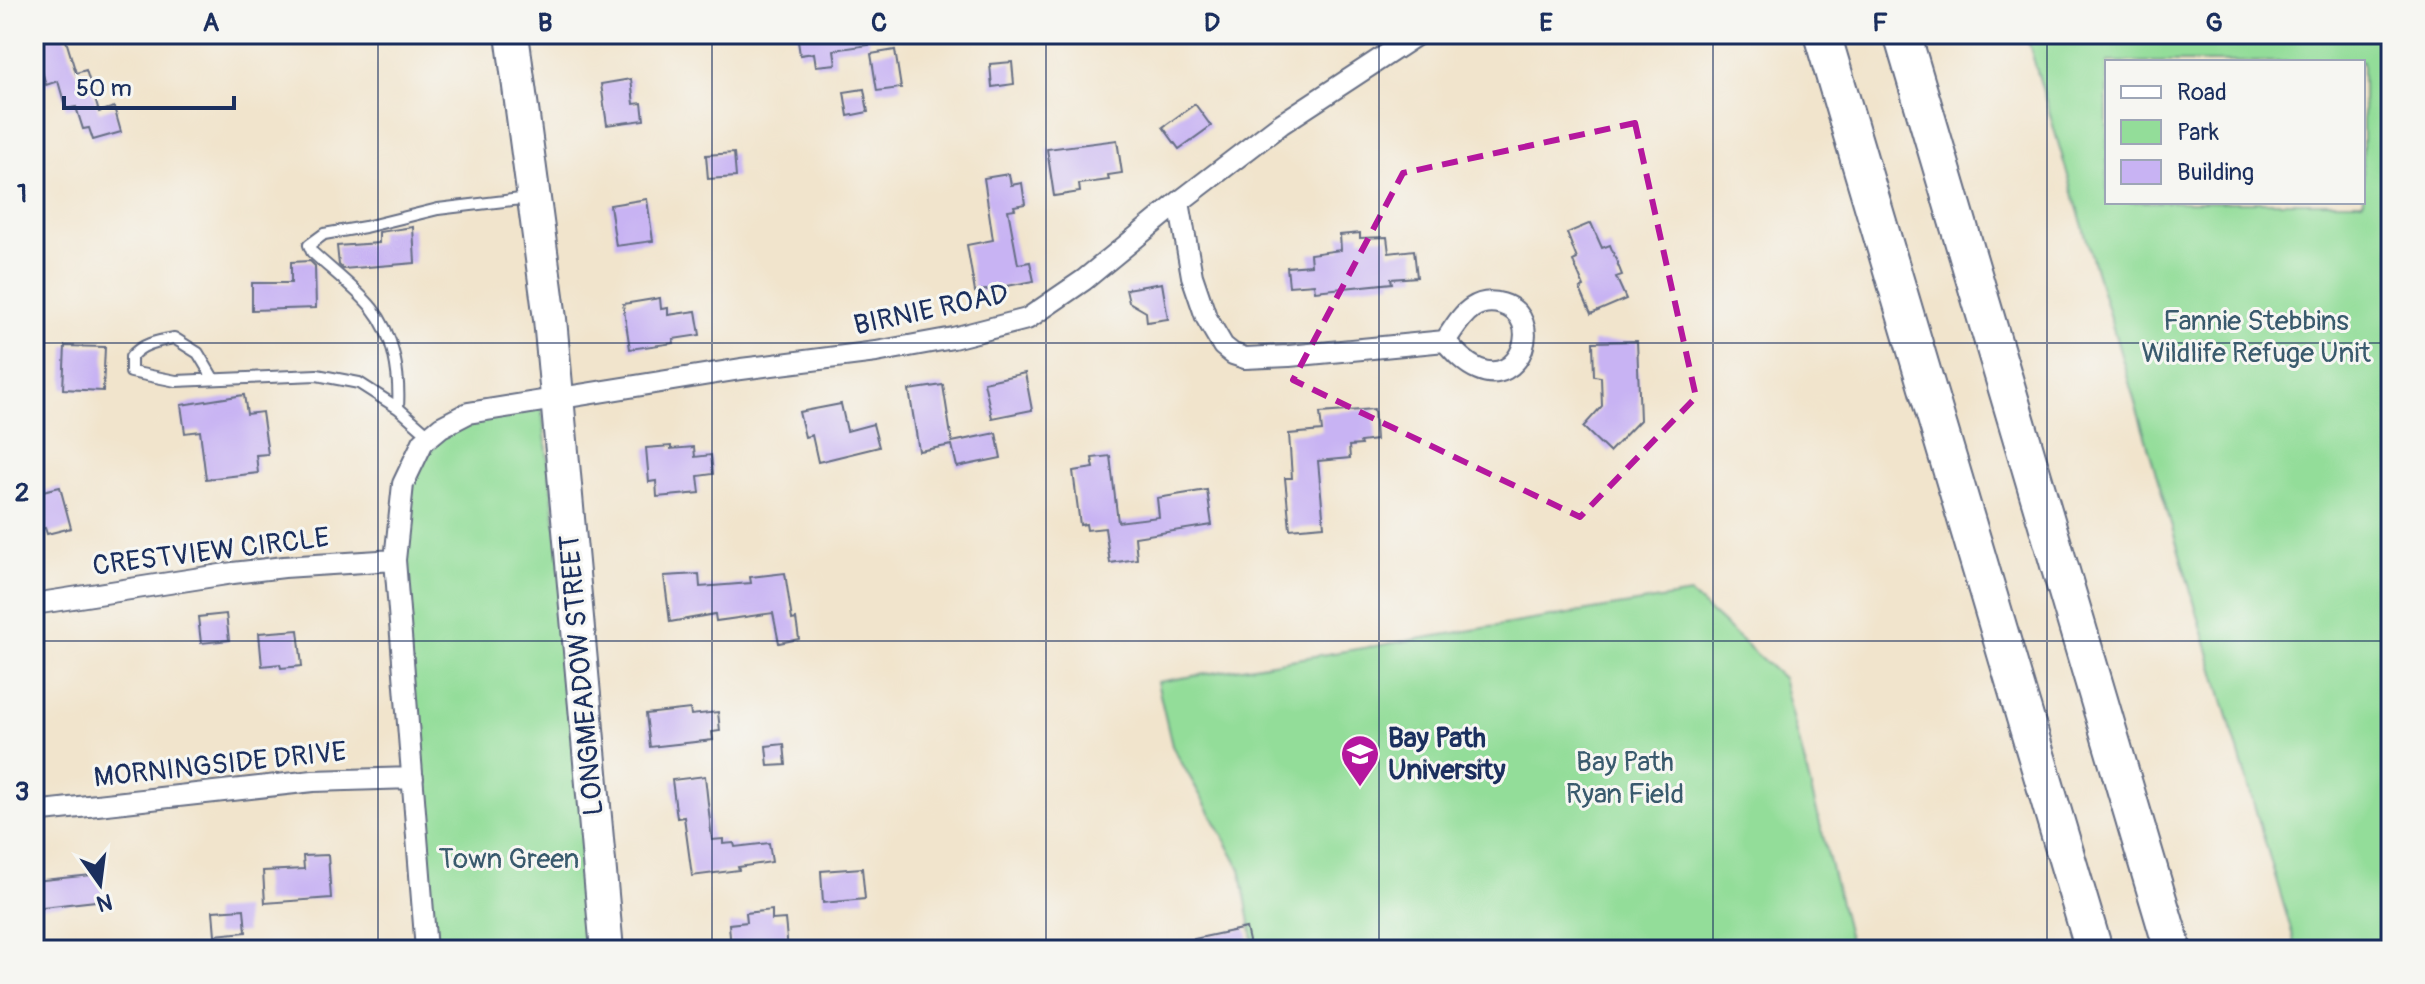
<svg xmlns="http://www.w3.org/2000/svg" width="2425" height="984" font-family="Pangolin,sans-serif">
	<style>
		.green { fill: #93dd99; stroke: #57867c; stroke-width: 2; fill-rule: evenodd }
		.building { fill: #c8b3f3 }
		.lines { fill: none; stroke-linecap: round; stroke-linejoin: round }
		.lane-casing { stroke: #666e84; stroke-width: 14 }
		.street-casing { stroke: #666e84; stroke-width: 24 }
		.primary-casing { stroke: #666e84; stroke-width: 36 }
		.highway-casing { stroke: #666e84; stroke-width: 40 }
		.lane { stroke: #fff; stroke-width: 10 }
		.street { stroke: #fff; stroke-width: 20 }
		.primary { stroke: #fff; stroke-width: 32 }
		.highway { stroke: #fff; stroke-width: 36 }
		.marked { fill: none; stroke: #b5179e; stroke-width: 6; stroke-dasharray: 16 10; stroke-linejoin: round }
		.grid { fill: none; stroke: #1b2f5e; stroke-width: 2; stroke-opacity: 0.55 }
		.labels { text-anchor: middle; dominant-baseline: central; stroke-width: 6; stroke-linejoin: round; paint-order: stroke }
		.street-label { font-size: 28px; fill: #1b2f5e; stroke: #f6f6f2 }
		.park-label { font-size: 28px; fill: #395a6d; stroke: #f6f6f2 }
		.poi-label { font-size: 28px; font-weight: bold; fill: #1b2f5e; stroke: #f6f6f2; text-anchor: start }
		.neatline { fill: none; stroke: #1b2f5e; stroke-width: 3 }
		.grid-label { font-size: 26px; text-anchor: middle; font-weight: bold; fill: #1b2f5e }
	</style>
	<rect width="100%" height="100%" fill="#f6f6f2"/>
	<filter id="ink" filterUnits="userSpaceOnUse"><feTurbulence type="fractalNoise" baseFrequency=".0125" numOctaves="2"/><feDisplacementMap in="SourceGraphic" scale="16" xChannelSelector="R" yChannelSelector="G"/><feConvolveMatrix kernelMatrix="1 2 1 2 8 2 1 2 1" color-interpolation-filters="sRGB"/></filter>
	<filter id="wash" filterUnits="userSpaceOnUse"><feTurbulence type="fractalNoise" baseFrequency=".006" numOctaves="4" result="noise"/><feDisplacementMap in="SourceGraphic" scale="32" xChannelSelector="R" yChannelSelector="G"/><feGaussianBlur stdDeviation="1.8" result="paint"/><feColorMatrix in="noise" values="0 0 0 0 0 0 0 0 0 0 0 0 0 0 0 0 0 1.4 0 .05"/><feComposite in="paint" operator="in"/></filter>
	<g filter="url(#wash)">
		<rect width="100%" height="100%" fill="#f1e4cc"/>
		<path class="green" d="M2026,34H2391V950H2297ZM2107,62H2363V202H2107Z
			M541,401L607,950H426L395,560L423,442L441,427Z
			M1690,594L1783,678L1852,950H1255L1240,868L1211,814L1172,746L1157,682Z"/>
		<g id="blocks">
			<path class="building" d="M34,34H64L76,73L86,70L99,112L114,107L121,132L93,140L89,128L83,129L76,107L66,109L58,81L46,85L34,43Z
				M797,34H869V45L834,50L836,64L816,66L814,53L800,55Z
				M895,50L901,88L877,91L871,54Z
				M1012,62L1014,84L992,87L990,64Z
				M631,79L634,104L642,103L644,120L607,125L601,84Z
				M864,89L868,112L848,116L844,92Z
				M1195,104L1211,126L1179,149L1163,127Z
				M1117,140L1122,173L1108,175L1109,180L1079,184L1080,192L1054,196L1047,149Z
				M734,153L736,177L708,179L706,155Z
				M1009,174L1011,185L1022,183L1025,204L1014,206L1015,209L1008,210L1018,264L1030,262L1034,281L975,292L967,245L993,240L984,178Z
				M647,199L653,241L616,246L610,205Z
				M1591,223L1602,248L1610,245L1622,275L1616,277L1626,299L1591,314L1580,289L1584,287L1573,261L1577,259L1567,233Z
				M413,227L415,263L343,269L339,265L337,246L379,243V232Z
				M1360,233V238L1387,237L1389,253L1414,250L1417,277L1391,279L1392,283L1315,291L1314,284L1289,286L1287,267L1311,265L1310,254L1341,250L1340,235Z
				M310,261L315,266L316,308L252,310V283H291V262Z
				M1162,283L1168,319L1147,322L1146,312L1129,302L1126,289Z
				M660,298L661,309L668,308V315L696,311L700,335L673,339L674,343L630,349L623,304Z
				M1637,341L1640,420L1609,452L1583,427L1602,406L1601,377L1594,376L1593,342Z
				M65,346L105,347L103,391L63,389Z
				M1025,373L1032,410L992,418L984,382Z
				M943,385L952,442L996,433L1001,458L957,467L952,445L919,451L909,390Z
				M244,395L247,414L262,412L268,454L256,455L258,473L206,479L200,431L185,433L181,405Z
				M841,404L847,431L873,424L879,447L818,462L812,435L805,437L799,412Z
				M1374,409L1376,440L1360,442L1361,445L1349,446L1350,458L1318,461L1324,526L1290,529L1285,478H1292L1289,434L1322,431L1320,413Z
				M671,446V449L694,447L695,457L711,455L713,474L698,476L700,493L657,497L656,481L649,482L646,448Z
				M1110,456L1118,522L1159,517L1157,498L1207,490L1212,525L1135,537L1137,559L1110,563L1105,528L1087,530L1086,524L1080,525L1073,471L1094,468L1092,458Z
				M60,487L71,528L47,534L45,528L34,531V493Z
				M785,573L792,620L796,619L799,639L779,643L773,613L716,621L715,614L670,622L664,576L699,574L700,587L751,583L750,577Z
				M226,614L229,640L201,643L198,617Z
				M298,630L302,666L281,668L280,664L262,666L259,633Z
				M690,709L691,715L718,712L720,731L712,732L713,740L650,747L646,714Z
				M784,744L786,765L768,766L766,746Z
				M705,776L712,840L723,839V844L734,843L735,847L769,843L772,862L738,867L739,870L692,876L684,817L677,818L672,780Z
				M328,855L331,898L265,903L263,871L304,869L303,856Z
				M862,868L865,899L823,903L821,871Z
				M101,874L104,900L34,908V881Z
				M244,909L246,932L215,935L213,911Z
				M772,910V920L785,919L788,950H731L729,924L747,922L746,913Z
				M1246,928L1251,950H1181L1180,942Z"/>
		</g>
	</g>
	<g filter="url(#ink)">
		<use href="#blocks" fill-opacity="0" stroke="#666e84" stroke-width="2"/>
		<g class="lines">
			<g class="lane-casing">
				<path id="lane" d="M213,378L198,353L174,338C158,341 141,344 131,357V372L176,381L317,375L359,383L398,408L430,436
					M398,408C400,374 394,335 372,308C358,290 329,268 312,252L309,245L324,234L365,227L438,209L529,198"/>
			</g>
			<g class="street-casing">
				<path id="street" d="M1179,202L1192,276L1206,317L1223,346L1233,354L1245,358L1289,356L1445,341C1454,351 1465,364 1478,369C1520,388 1546,318 1502,304C1492,301 1481,302 1472,308C1461,315 1453,330 1445,341
					M34,604L233,573L284,567L395,560
					M34,812L313,781L413,778
					M426,950L395,560L403,484L423,442L441,427L468,413L741,369L876,352L953,338L1027,319L1084,280L1179,202L1281,124L1418,34"/>
			</g>
			<g class="primary-casing">
				<path id="primary" d="M512,34L550,319L607,950"/>
			</g>
			<g class="highway-casing">
				<path id="highway" d="M1822,34L2094,950
					M1902,34L2173,950"/>
			</g>
			<use href="#lane" class="lane"/>
			<use href="#street" class="street"/>
			<use href="#primary" class="primary"/>
			<use href="#highway" class="highway"/>
		</g>
	</g>
	<path class="marked" d="M1635,123L1696,397L1580,517L1293,380L1403,173Z"/>
	<path class="grid" d="M378,34V950M712,34V950M1046,34V950M1379,34V950M1713,34V950M2047,34V950M34,343H2391M34,641H2391"/>
	<defs>
		<g id="university-pin" transform="scale(2)"><path d="M0 17L-7.5 6A9.5 9.5 0 1 1 7.5 6Z" fill="#b5179e" stroke="#f6f6f2"/><path d="M0-5L7-2L0 1L-7-2ZM-4 1L0 2.5L4 1V4Q0 6-4 4Z" fill="#fff"/></g>
	</defs>
	<g fill-rule="evenodd">
		<use href="#university-pin" x="1360" y="754"/>
	</g>
	<g class="labels">
		<g class="street-label">
			<text transform="translate(931 310) rotate(-12)">BIRNIE ROAD</text>
			<text transform="translate(211 552) rotate(-7)">CRESTVIEW CIRCLE</text>
			<text transform="translate(582 675) rotate(-95)">LONGMEADOW STREET</text>
			<text transform="translate(220 765) rotate(-6)">MORNINGSIDE DRIVE</text>
		</g>
		<g class="park-label">
			<text x="2256" y="321">Fannie Stebbins<tspan x="2256" dy="32">Wildlife Refuge Unit</tspan></text>
			<text x="1625" y="762">Bay Path<tspan x="1625" dy="32">Ryan Field</tspan></text>
			<text x="509" y="859">Town Green</text>
		</g>
		<g class="poi-label">
			<text x="1388" y="738">Bay Path<tspan x="1388" dy="32">University</tspan></text>
		</g>
	</g>
	<rect width="2425" height="984" fill="none" stroke="#f6f6f2" stroke-width="88"/>
	<rect x="2105" y="60" width="260" height="144" fill="#f6f6f2" stroke="#9ea6b7" stroke-width="2"/>
	<rect x="2121" y="86" width="40" height="12" fill="#ffffff" stroke="#9ea6b7" stroke-width="2"/>
	<text x="2177" y="100" font-size="24" fill="#1b2f5e">Road</text>
	<rect x="2121" y="120" width="40" height="24" fill="#93dd99" stroke="#9ea6b7" stroke-width="2"/>
	<text x="2177" y="140" font-size="24" fill="#1b2f5e">Park</text>
	<rect x="2121" y="160" width="40" height="24" fill="#c8b3f3" stroke="#9ea6b7" stroke-width="2"/>
	<text x="2177" y="180" font-size="24" fill="#1b2f5e">Building</text>
	<g transform="translate(100 884) rotate(166)" stroke="#f6f6f2" stroke-width="6" paint-order="stroke">
	<path d="M0-6L14 30L0 20L-14 30Z" fill="#1b2f5e"/>
	<text y="-12" font-size="22" font-weight="bold" text-anchor="middle" fill="#1b2f5e">N</text>
	</g>
	<path d="M64 96v12h170v-12" fill="none" stroke="#1b2f5e" stroke-width="4"/>
	<text x="76" y="96" font-size="24" fill="#1b2f5e" stroke="#f6f6f2" stroke-width="6" paint-order="stroke">50 m</text>
	<rect x="44" y="44" width="2337" height="896" class="neatline"/>
	<g class="grid-label">
		<text x="211" y="31">A</text>
		<text x="545" y="31">B</text>
		<text x="879" y="31">C</text>
		<text x="1212" y="31">D</text>
		<text x="1546" y="31">E</text>
		<text x="1880" y="31">F</text>
		<text x="2214" y="31">G</text>
		<text x="22" y="202">1</text>
		<text x="22" y="501">2</text>
		<text x="22" y="800">3</text>
	</g>
</svg>
